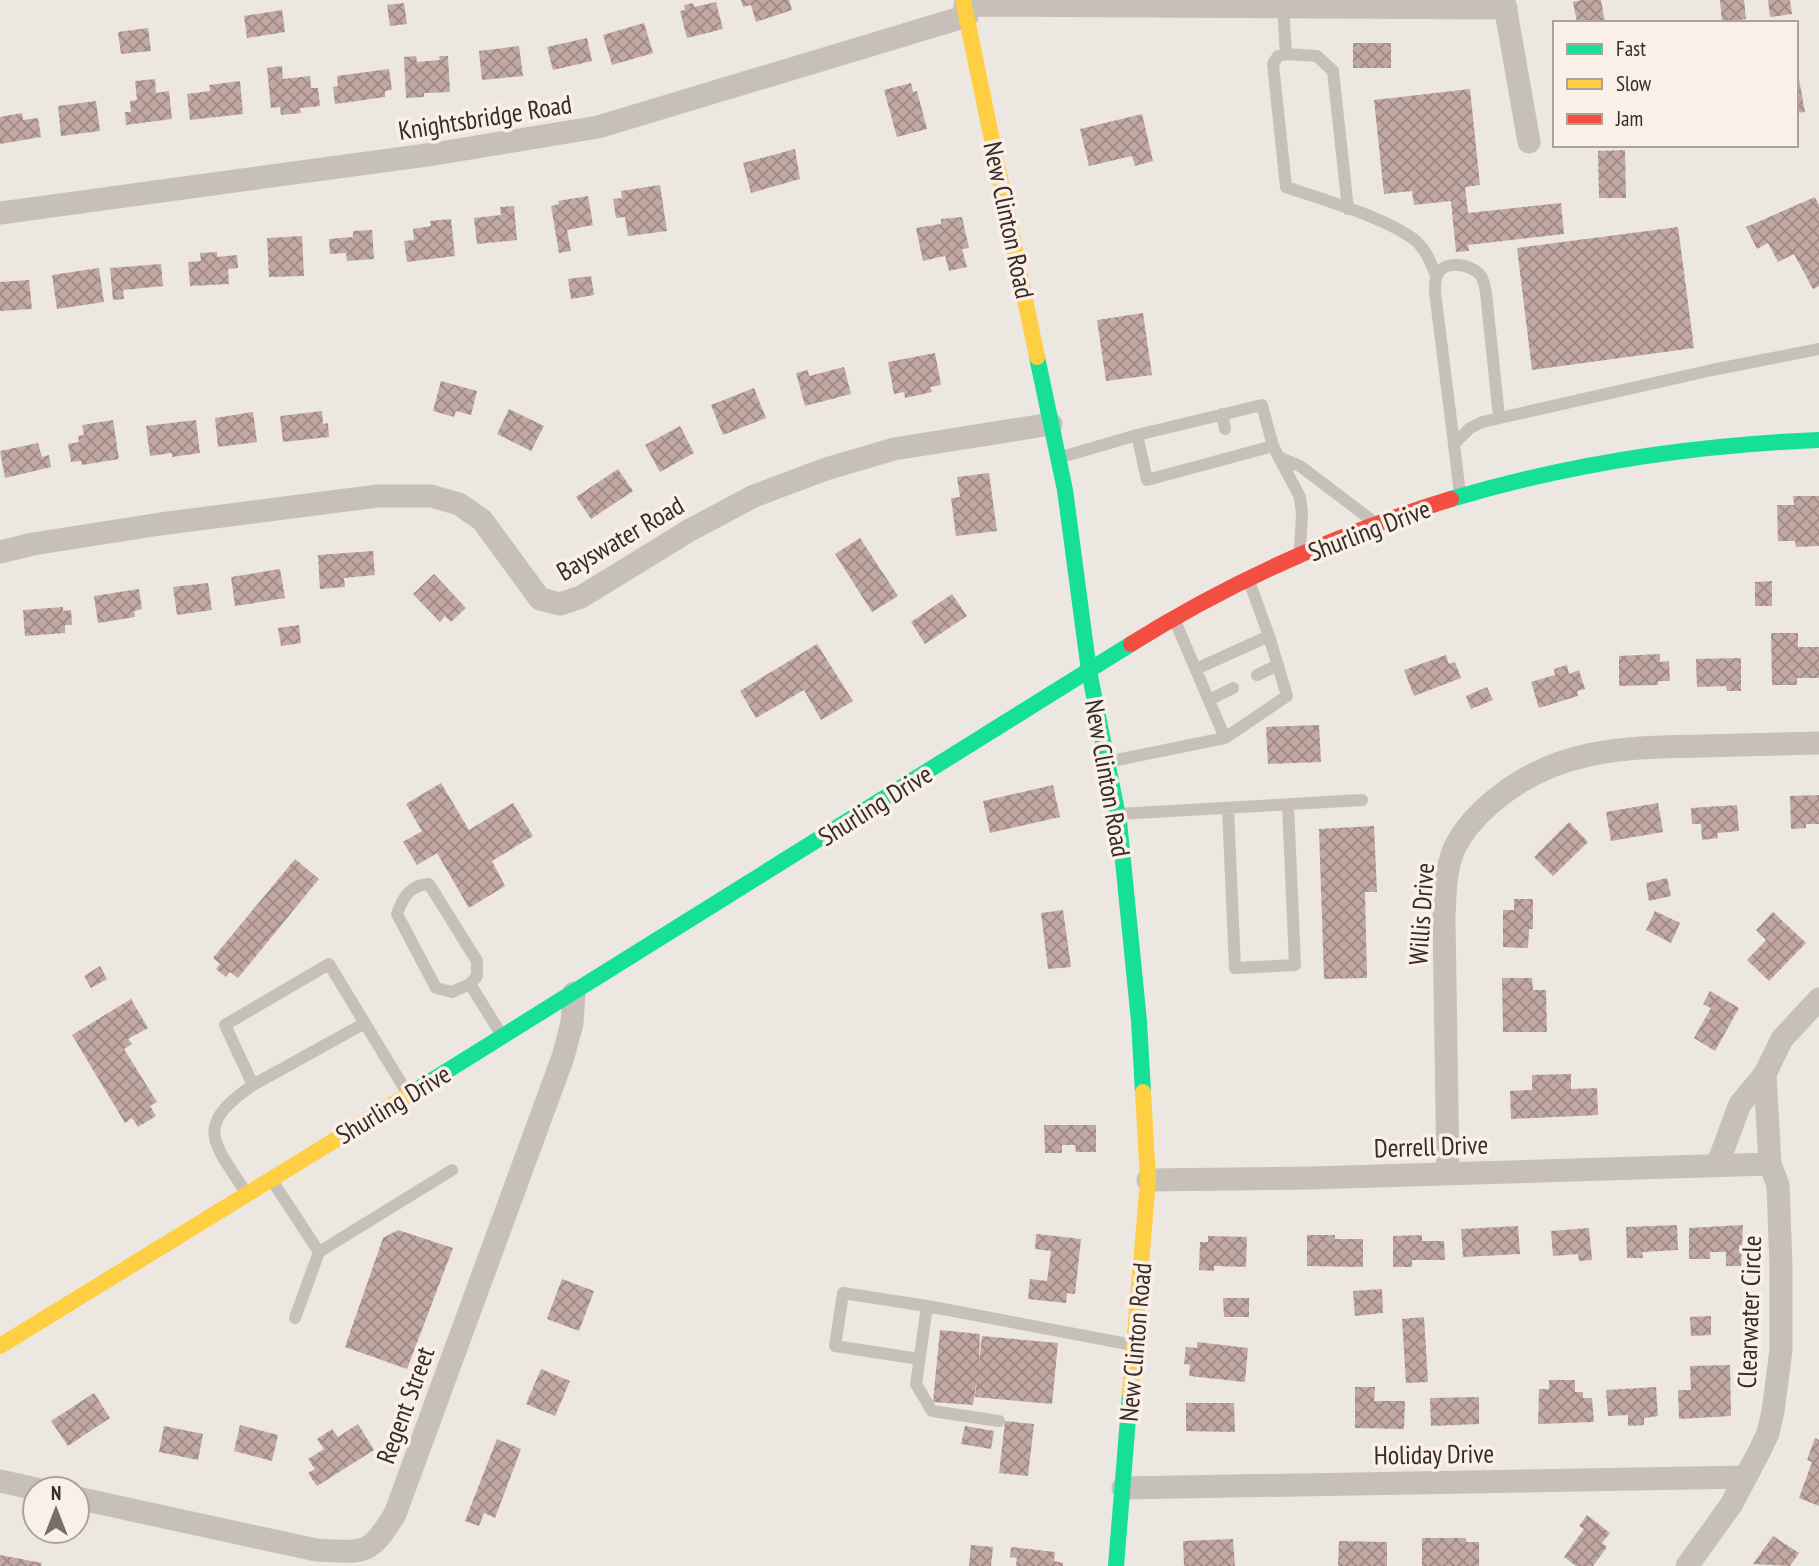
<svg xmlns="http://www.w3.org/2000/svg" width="1819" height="1566" font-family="'PT Sans Narrow',sans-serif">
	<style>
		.building { fill: url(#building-cross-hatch) }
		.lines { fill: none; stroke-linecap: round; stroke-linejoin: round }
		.lane { stroke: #c7bfba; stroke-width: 12 }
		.street { stroke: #c7bfba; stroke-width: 23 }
		.fast { stroke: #16e098; stroke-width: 16 }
		.slow { stroke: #ffcf43; stroke-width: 16 }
		.jam { stroke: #f24e42; stroke-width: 16 }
		.labels { text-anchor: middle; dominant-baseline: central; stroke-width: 7; stroke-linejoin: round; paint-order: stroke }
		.street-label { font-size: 26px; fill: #382b28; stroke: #fbf0e8 }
	</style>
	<defs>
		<pattern id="building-cross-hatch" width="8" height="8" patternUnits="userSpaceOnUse" patternTransform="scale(1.75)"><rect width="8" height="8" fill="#c2a8a2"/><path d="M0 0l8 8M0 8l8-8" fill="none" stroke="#9f8984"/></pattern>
	</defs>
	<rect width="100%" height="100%" fill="#ede7e1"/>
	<path class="building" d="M741,0H789L792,10L756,22L751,5L743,7Z
		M1582,0H1601L1605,23H1577L1573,2Z
		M1720,0H1744L1746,19L1722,22Z
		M1768,0H1790L1792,14L1770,17Z
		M716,2L723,29L687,38L680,11L685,10L684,5L693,3L694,7Z
		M404,3L407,24L390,26L387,5Z
		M282,10L285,32L247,38L244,16Z
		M644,23L653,53L612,65L603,35Z
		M148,28L151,51L121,54L118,32Z
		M587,38L592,61L553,70L547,47Z
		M1353,43H1391V68H1353Z
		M519,46L523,76L482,80L479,51Z
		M416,56L417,62L440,60L439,56H448L450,92L424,93V97L406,98L404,57Z
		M1796,63L1805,112L1796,113Z
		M282,66L283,79L310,76L311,88H318L320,106L300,108L301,113L281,115L280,107L271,108L267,68Z
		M389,69L392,90L385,91V97L335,104L333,87L338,86L337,76Z
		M155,79L156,93L169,91L172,119L126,125L125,112H131L130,101L137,100L135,81Z
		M240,81L243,114L190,120L187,94L210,91L209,85Z
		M911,83L913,92L917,91L927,129L897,137L884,90Z
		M1470,89L1480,185L1465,187L1468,213L1561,203L1564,234L1468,245L1469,251L1456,252L1451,201L1414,205L1412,191L1384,194L1374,100Z
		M96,101L100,131L61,136L58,106Z
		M22,113L23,120L38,118L41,137L0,144V117Z
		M1142,114L1153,161L1135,166L1132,156L1089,166L1080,129Z
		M795,149L800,179L751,193L743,163Z
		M1625,150L1626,198H1599L1598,151Z
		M660,185L667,231L628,236L625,217L616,218L613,199L622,198L621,191Z
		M588,196L593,225L567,230L571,251L559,253L551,206L559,204L558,201Z
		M1815,197L1819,205V286L1813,289L1794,254L1778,262L1768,243L1757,249L1746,227Z
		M514,206L517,240L477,244L474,218L501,215L500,207Z
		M962,217L969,248L962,249L967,267L949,271L945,256L923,261L916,228L941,224V219Z
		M451,219L455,256L407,262L404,241L414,240L413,229L431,226L430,221Z
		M1678,227L1694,348L1532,370L1517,248Z
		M372,230L374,259L347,261L346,253L330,254L329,239L353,237V231Z
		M302,236L304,276L269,277L267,238Z
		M217,252V257L237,255L238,268L228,269L229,284L190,286L188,262L201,261L200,253Z
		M161,264L163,286L123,290L124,299L113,300L110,268Z
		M99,268L104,302L57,309L52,275Z
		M591,276L594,295L571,299L568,279Z
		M29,280L32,309L0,311V282Z
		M1143,313L1152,375L1106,381L1097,320Z
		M935,353L941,385L930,387L932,392L905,398L904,392L894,394L888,362Z
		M844,367L851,394L805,406L796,373L808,370L809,376Z
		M441,381L477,391L471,415L456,411L454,417L433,411Z
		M754,388L766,418L723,435L711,405Z
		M509,409L544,426L531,451L497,434Z
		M322,411L323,424L328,423L329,437L283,442L280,416Z
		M253,412L257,442L218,447L215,418Z
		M113,420L119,459L82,465L81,461L71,462L68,444L79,442L78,436L84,435L82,425Z
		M196,420L200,453L172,457V453L150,456L146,426Z
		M680,426L694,453L660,472L645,445Z
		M38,443L42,457L49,455L51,467L5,478L0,451Z
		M618,469L633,491L591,519L576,497Z
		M989,473L997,531L956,536L951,498L960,497L957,477Z
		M1793,496H1819V546L1796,547L1795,541H1778L1777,505H1794Z
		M860,538L898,596L872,612L835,554Z
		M373,551L375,575L344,578L345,587L320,589L318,555Z
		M280,569L285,598L235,606L231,577Z
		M434,574L466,608L451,622L445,616L440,622L413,594Z
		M1772,581V606H1755V582Z
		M208,583L212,610L177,615L173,587Z
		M139,589L142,609L134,611L135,617L98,623L94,596Z
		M952,594L967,616L925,644L911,622Z
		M63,607V611L71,610L72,625H65V633L25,636L23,610Z
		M299,625L301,643L281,646L278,628Z
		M1771,633H1798V647H1819V678H1797V685H1772Z
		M817,644L853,701L821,720L804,690L756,718L740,691Z
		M1660,654V662L1669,661L1670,681H1658V685L1619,686V656Z
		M1446,655L1449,664L1455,662L1461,678L1414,696L1404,670Z
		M1741,658V691H1727L1726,686L1697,687L1696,659Z
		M1567,665L1569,674L1579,670L1585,689L1577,691L1578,696L1539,708L1531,682L1555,675L1554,669Z
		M1487,687L1493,700L1471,709L1466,696Z
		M1319,725L1321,762L1268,764L1266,727Z
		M441,783L469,830L513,803L533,836L492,861L505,886L469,908L437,853L417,865L403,842L422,831L406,804Z
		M1053,785L1060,817L990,833L983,801Z
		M1819,795V824H1806V828L1791,829L1790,796Z
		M1658,803L1663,832L1611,841L1606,812Z
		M1737,805L1739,831L1717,833L1718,838L1702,840L1701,824H1692L1691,808Z
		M1569,822L1588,842L1553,876L1534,857Z
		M1374,826L1377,892H1365L1367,978L1324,979L1319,829Z
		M295,859L319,879L238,978L230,972L226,977L216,969L220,964L213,958Z
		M1667,878L1671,896L1649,901L1646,883Z
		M1514,899H1533V929H1529L1528,948L1503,947V910H1514Z
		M1063,910L1071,967L1048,969L1041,913Z
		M1655,911L1680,923L1671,943L1646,930Z
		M1773,912L1806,943L1769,981L1747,960L1766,940L1756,930Z
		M100,966L107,979L91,988L84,976Z
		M1502,978H1532L1533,990H1546L1547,1032H1503Z
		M1710,991L1739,1008L1715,1051L1694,1038L1711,1008L1703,1004Z
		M131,999L148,1028L128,1039L132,1044L124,1049L157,1102L150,1106L156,1116L138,1127L132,1118L125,1123L72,1035Z
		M1571,1074V1089L1597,1088L1598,1115L1511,1119L1510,1091L1532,1090V1075Z
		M1044,1125H1096V1152H1076L1075,1145H1062V1153H1045Z
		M1677,1225L1678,1250L1642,1252L1643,1258H1627L1626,1227Z
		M1743,1225L1741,1266H1726V1252H1710V1259H1689V1228Z
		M1518,1226L1520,1254L1463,1257L1461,1229Z
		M1589,1228L1592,1260L1579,1261L1578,1254L1553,1256L1551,1231Z
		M398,1230L453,1248L407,1369L345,1347L383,1238Z
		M1036,1234L1081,1239L1075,1294L1067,1293L1066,1303L1028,1299L1030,1279L1047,1281L1051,1251L1035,1249Z
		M1307,1235H1335V1239H1363V1267L1307,1266Z
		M1422,1235V1241H1444L1445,1260H1412V1267H1393V1236Z
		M1208,1236L1247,1237L1246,1267L1214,1266V1271L1199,1270L1200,1242H1208Z
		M562,1279L594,1291L579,1331L547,1319Z
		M1382,1289L1383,1313L1355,1316L1353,1291Z
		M1223,1298H1249V1317H1224Z
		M1711,1316V1335L1691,1336L1690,1317Z
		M1424,1317L1428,1382L1406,1383L1402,1319Z
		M940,1330L980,1334L979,1363L982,1336L1058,1343L1052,1404L975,1397L977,1378L973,1405L933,1402Z
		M1197,1342L1248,1348L1245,1382L1189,1376L1190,1365L1184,1364L1186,1347L1197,1348Z
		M1730,1365L1731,1416L1679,1419L1678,1390H1691L1690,1366Z
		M541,1369L570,1381L555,1416L526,1404Z
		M1549,1380H1575V1392H1583V1398H1592L1594,1422L1538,1424L1539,1389H1549Z
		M1355,1387H1375L1374,1401H1405L1404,1429L1355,1428Z
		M1656,1387L1658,1416L1644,1418V1425L1628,1426V1415L1608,1416L1606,1390Z
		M94,1393L110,1418L68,1446L51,1421Z
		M1479,1397V1424L1431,1426L1430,1398Z
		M1186,1403H1234L1235,1432L1186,1431Z
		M1005,1421L1034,1424L1028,1476L999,1473Z
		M358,1424L374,1450L317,1486L308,1473L315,1469L308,1459L324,1449L317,1439L332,1429L338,1437Z
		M240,1425L278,1435L272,1461L234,1451Z
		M164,1426L203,1434L198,1460L159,1452Z
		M965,1426L994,1431L991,1449L961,1444Z
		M1815,1438L1819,1440V1506L1799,1498L1812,1462L1807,1460Z
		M497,1439L521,1449L495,1518L484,1513L479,1526L465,1521Z
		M1587,1515L1610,1533L1602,1543L1607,1547L1593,1566H1576L1564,1557L1584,1529L1579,1526Z
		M1773,1536L1799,1553L1790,1566L1753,1564Z
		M1422,1538H1466V1542H1479V1566H1422Z
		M1233,1539L1235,1566H1184L1183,1541Z
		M1339,1541L1387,1542V1566H1338Z
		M971,1545L993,1547L991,1566H969Z
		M1011,1547L1055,1552L1054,1561L1063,1563V1566H1016L1017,1558L1010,1557Z
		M0,1555L42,1563L41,1566H0Z"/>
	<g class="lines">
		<path class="lane" d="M1283,7L1286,54
			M1348,209L1333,71L1317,56L1286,54L1278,56L1273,64L1286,187C1321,199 1391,219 1417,242C1427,251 1431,264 1436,275
			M1222,414L1225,429
			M1137,435L1147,480L1273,446
			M1454,444L1435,292C1435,287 1435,279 1437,275C1444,259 1473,264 1481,276C1484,281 1485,287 1486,293L1499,417
			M1058,458L1137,435L1262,405L1273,446L1300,497L1302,513L1300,549
			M1281,458L1300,466L1370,519
			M1460,494L1454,444L1470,428L1482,422L1712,370L1819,349
			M1196,669L1269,636L1249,581
			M1257,675L1278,665
			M1209,700L1233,688
			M1225,738L1287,696L1269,636
			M1107,762L1225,738L1175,621
			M1228,809L1235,968L1295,965L1288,805
			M1118,814L1362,800
			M470,984L452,992L436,988L397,914C403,897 410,885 429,884L477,961V976L470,984L501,1034
			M253,1085L365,1023
			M273,1182L319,1252L452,1170
			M245,1191C211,1140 195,1125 253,1085L225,1025L329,964L406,1091
			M927,1306L1133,1345
			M295,1318L319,1252
			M919,1359L835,1346L843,1293L927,1306L916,1384L932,1411L999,1421"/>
		<path class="street" d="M1504,0L1529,142
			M965,5L1506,8
			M0,213L434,154L598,127L967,16
			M0,552L33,544L160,524L378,496H431L459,504L482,520L540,599L560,604L581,597L690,530L754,496L826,469L894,449L1051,424
			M1717,1166L1740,1104L1765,1074L1782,1039L1819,999
			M1448,1174L1444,917C1445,894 1445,871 1454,849C1462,832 1476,816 1491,803C1553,749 1623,747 1701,746C1741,745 1780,744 1819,743
			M1148,1180L1311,1178L1770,1164
			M0,1481L36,1489
			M1123,1488L1746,1477
			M77,1498L316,1550C364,1552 369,1557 395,1514L563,1057L572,1023L574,993
			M1687,1566L1731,1505L1758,1454L1768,1433L1773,1411L1781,1350V1267L1778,1185L1770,1164L1765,1074"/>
		<path class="fast" d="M1037,357L1065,490L1089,671L1119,821L1139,1021L1143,1092
			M1451,499C1572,463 1694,445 1819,440
			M410,1094L1131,644
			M1116,1566L1130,1394"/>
		<path class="slow" d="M963,0L1037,357
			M0,1346L410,1094
			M1130,1394L1148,1180L1143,1092"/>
		<path class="jam" d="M1131,644C1230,582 1340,533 1451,499"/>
	</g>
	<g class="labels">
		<g class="street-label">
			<text transform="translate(485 117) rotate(-9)">Knightsbridge Road</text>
			<text transform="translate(1009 220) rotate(78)">New Clinton Road</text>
			<text transform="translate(1369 530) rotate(-21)">Shurling Drive</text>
			<text transform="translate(620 538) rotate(-30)">Bayswater Road</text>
			<text transform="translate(1108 778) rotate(80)">New Clinton Road</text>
			<text transform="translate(875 805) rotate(-32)">Shurling Drive</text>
			<text transform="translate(1421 914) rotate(-86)">Willis Drive</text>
			<text transform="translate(393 1104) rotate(-31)">Shurling Drive</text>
			<text transform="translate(1431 1146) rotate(-2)">Derrell Drive</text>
			<text transform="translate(1749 1312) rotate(-88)">Clearwater Circle</text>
			<text transform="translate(1135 1342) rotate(-85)">New Clinton Road</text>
			<text transform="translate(405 1405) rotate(-70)">Regent Street</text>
			<text transform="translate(1434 1454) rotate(-1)">Holiday Drive</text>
		</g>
	</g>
	<rect x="1553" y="21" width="245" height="126" fill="#fbf0e8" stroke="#ada19b" stroke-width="2"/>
	<rect x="1567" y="44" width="35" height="10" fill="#16e098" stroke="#ada19b" stroke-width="2"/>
	<text x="1616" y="56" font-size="21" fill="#382b28">Fast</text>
	<rect x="1567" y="79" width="35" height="10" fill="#ffcf43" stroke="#ada19b" stroke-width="2"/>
	<text x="1616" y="91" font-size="21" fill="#382b28">Slow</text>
	<rect x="1567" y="114" width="35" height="10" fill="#f24e42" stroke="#ada19b" stroke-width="2"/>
	<text x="1616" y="126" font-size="21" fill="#382b28">Jam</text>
	<g transform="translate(56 1510)"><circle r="33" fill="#fbf0e8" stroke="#ada19b" stroke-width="2"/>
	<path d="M0-5L12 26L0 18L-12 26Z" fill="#776d69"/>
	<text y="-10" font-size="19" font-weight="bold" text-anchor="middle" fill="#382b28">N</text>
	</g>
</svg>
